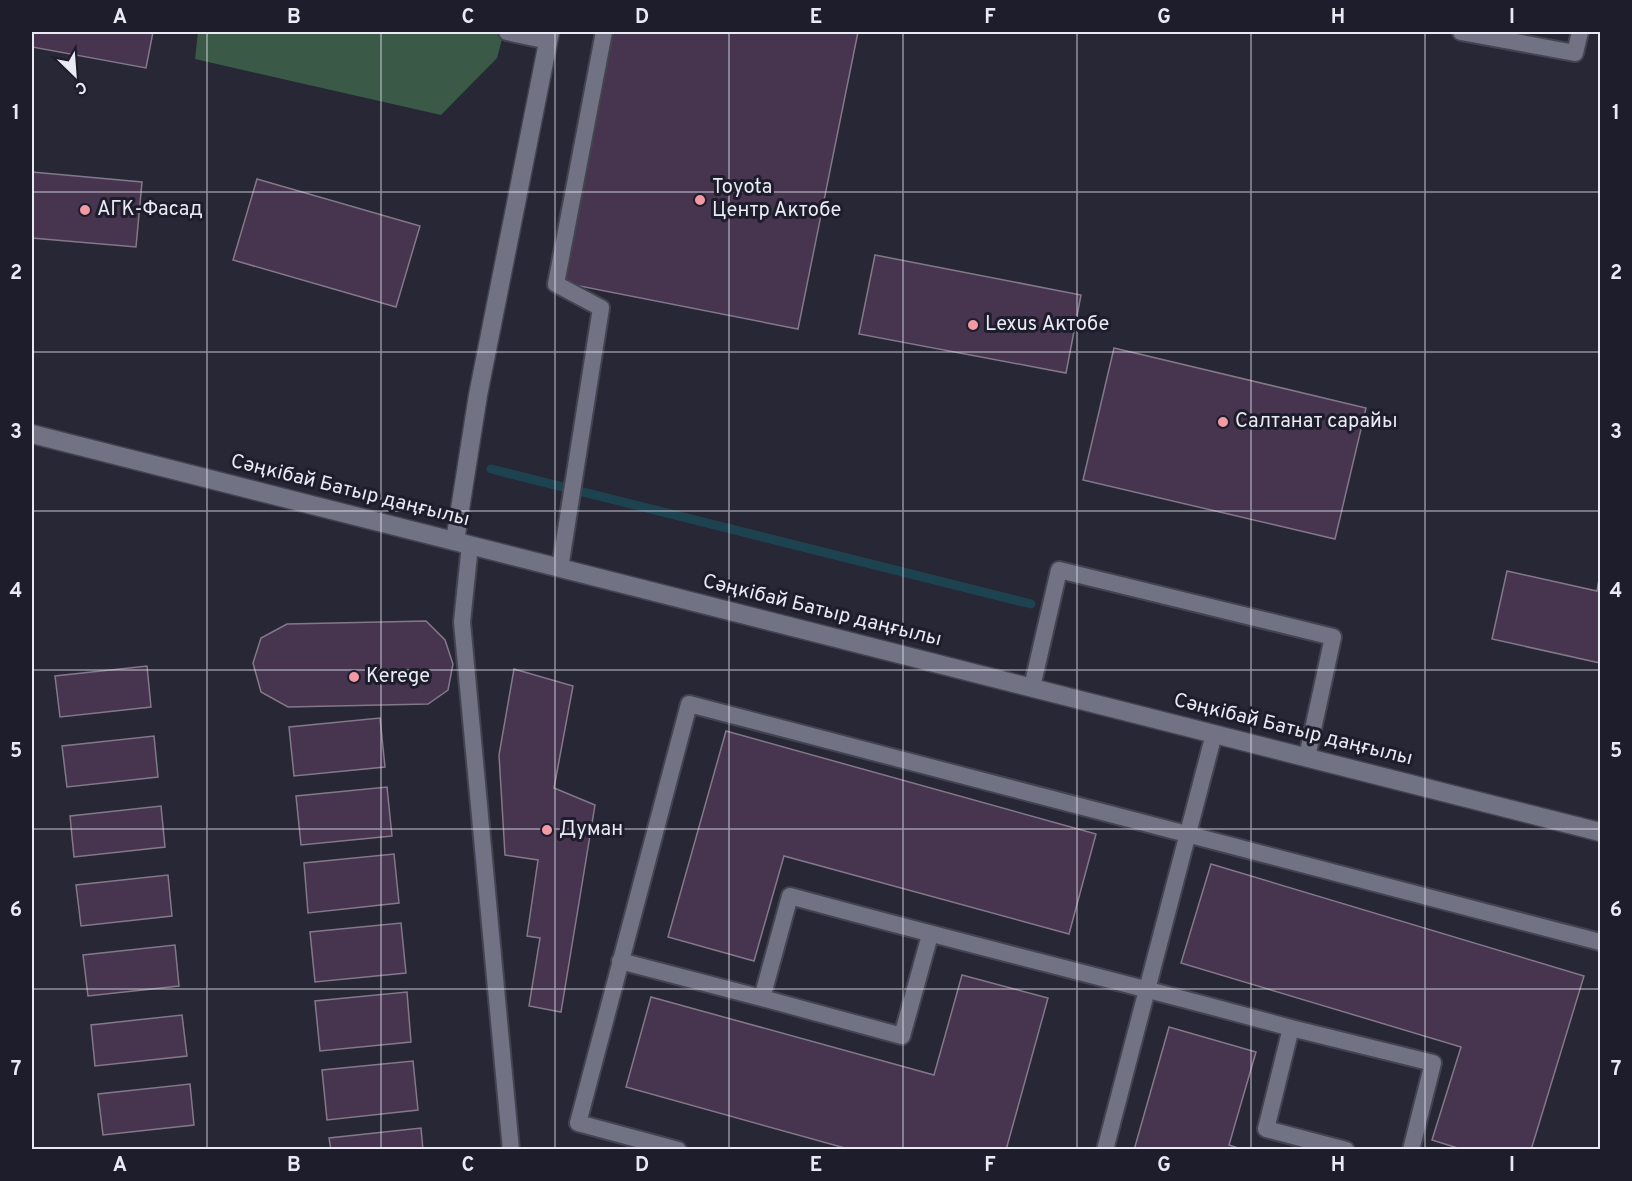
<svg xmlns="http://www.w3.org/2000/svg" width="1632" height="1181" font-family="Overpass,sans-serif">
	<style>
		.forest { fill: #3a5a47 }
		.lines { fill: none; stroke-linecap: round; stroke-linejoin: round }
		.stream { stroke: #1d4250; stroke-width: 9 }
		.building { fill: #47354f; stroke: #837889; stroke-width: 1.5 }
		.lane-casing { stroke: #444451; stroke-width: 20 }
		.street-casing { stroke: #444451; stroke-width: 21 }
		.secondary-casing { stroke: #444451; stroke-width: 21 }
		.lane { stroke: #727285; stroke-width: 16 }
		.street { stroke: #727285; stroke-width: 18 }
		.secondary { stroke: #727285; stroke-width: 18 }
		.grid { fill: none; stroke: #e9eaf4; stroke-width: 1.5; stroke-opacity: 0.55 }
		.poi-dot { fill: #f49aa5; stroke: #1e1d2c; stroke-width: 2 }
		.labels { text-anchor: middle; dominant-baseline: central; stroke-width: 6; stroke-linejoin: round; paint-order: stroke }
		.poi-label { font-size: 20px; fill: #e9eaf4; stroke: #1e1d2c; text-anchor: start }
		.street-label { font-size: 20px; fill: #e9eaf4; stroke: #1e1d2c }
		.neatline { fill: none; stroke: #e9eaf4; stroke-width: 2 }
		.grid-label { font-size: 20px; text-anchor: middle; font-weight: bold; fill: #e9eaf4 }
	</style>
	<rect width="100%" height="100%" fill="#272736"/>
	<path class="forest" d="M198,32H504L497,58L441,115L195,59Z"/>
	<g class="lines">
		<path class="stream" d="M491,469L1031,604"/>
	</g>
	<path class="building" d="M32,32H153L146,68L32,47Z
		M609,32H858L798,329L559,282Z
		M32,172L142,182L136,247L32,238Z
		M257,179L420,226L396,307L233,260Z
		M875,255L1081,295L1066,373L859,334Z
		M1114,348L1366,408L1335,539L1083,480Z
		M1507,571L1597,591L1600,573V663L1492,639Z
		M426,621L445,640L453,664L448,690L428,704L288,707L261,692L253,663L261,638L287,624Z
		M147,666L151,707L60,717L55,676Z
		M514,669L573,686L554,788L595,805L561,1012L529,1006L540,938L527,936L538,860L505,855L499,755Z
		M380,718L385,767L294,776L289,727Z
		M726,731L1096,834L1069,934L784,856L754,961L668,937Z
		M154,736L158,777L67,787L62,746Z
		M387,787L392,836L301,845L296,796Z
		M161,806L165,847L74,857L70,816Z
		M394,854L399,903L308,913L304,863Z
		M1211,864L1584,976L1531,1150H1464L1432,1140L1461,1047L1181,963Z
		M168,875L172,916L81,926L76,885Z
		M401,923L406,973L315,982L310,932Z
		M175,945L179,986L88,996L83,955Z
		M962,975L1048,998L1006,1150H852L626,1087L651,997L934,1075Z
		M407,992L411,1042L320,1051L315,1001Z
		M182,1015L187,1056L95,1066L91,1025Z
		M1169,1027L1256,1052L1229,1145L1244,1150H1134Z
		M413,1061L418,1110L327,1120L322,1070Z
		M190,1084L194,1125L103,1135L98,1094Z
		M421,1128L423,1150H331L329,1138Z"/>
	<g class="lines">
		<g class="lane-casing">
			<path id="lane" d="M507,32L548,41
				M1461,32L1575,53L1580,32
				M470,545L462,622L511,1150
				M560,568L601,308L556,284L604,32
				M1032,687L1059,570L1333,637L1307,757
				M930,935L902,1036L762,998L790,896C957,942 1124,982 1291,1028
				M620,961L762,998
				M678,1150L578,1123L689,704L1600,942
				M1105,1150L1214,734
				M1346,1150L1266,1129L1291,1028L1433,1063L1411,1150"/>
		</g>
		<g class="street-casing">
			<path id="street" d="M455,541L478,395L550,32"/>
		</g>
		<g class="secondary-casing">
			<path id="secondary" d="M32,434L1600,832"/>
		</g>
		<use href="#lane" class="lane"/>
		<use href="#street" class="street"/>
		<use href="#secondary" class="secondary"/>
	</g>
	<path class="grid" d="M207,32V1150M381,32V1150M555,32V1150M729,32V1150M903,32V1150M1077,32V1150M1251,32V1150M1425,32V1150M32,192H1600M32,352H1600M32,511H1600M32,670H1600M32,829H1600M32,989H1600"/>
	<g class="poi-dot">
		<circle cx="700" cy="200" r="6"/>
		<circle cx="85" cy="210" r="6"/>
		<circle cx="973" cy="325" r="6"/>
		<circle cx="1223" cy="422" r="6"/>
		<circle cx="354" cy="677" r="6"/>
		<circle cx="547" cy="830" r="6"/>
	</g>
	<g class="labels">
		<g class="poi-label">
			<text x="712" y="188">Toyota<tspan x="712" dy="23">Центр Актобе</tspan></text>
			<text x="97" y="210">АГК-Фасад</text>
			<text x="985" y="325">Lexus Актобе</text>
			<text x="1235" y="422">Салтанат сарайы</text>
			<text x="366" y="677">Kerege</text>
			<text x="559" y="830">Думан</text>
		</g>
		<g class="street-label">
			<text transform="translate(350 491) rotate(14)">Сәңкібай Батыр даңғылы</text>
			<text transform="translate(822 611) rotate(14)">Сәңкібай Батыр даңғылы</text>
			<text transform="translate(1293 730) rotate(14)">Сәңкібай Батыр даңғылы</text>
		</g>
	</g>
	<rect width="1632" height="1181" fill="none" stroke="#1e1d2c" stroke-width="66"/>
	<g transform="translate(75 75) rotate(155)" stroke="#1e1d2c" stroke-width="4.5" paint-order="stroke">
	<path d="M0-4.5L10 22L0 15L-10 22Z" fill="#e9eaf4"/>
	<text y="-9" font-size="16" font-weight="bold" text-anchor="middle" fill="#e9eaf4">С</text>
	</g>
	<rect x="33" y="33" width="1566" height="1115" class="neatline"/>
	<g class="grid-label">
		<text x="120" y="23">A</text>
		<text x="294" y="23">B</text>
		<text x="468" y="23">C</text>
		<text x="642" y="23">D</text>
		<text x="816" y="23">E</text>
		<text x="990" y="23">F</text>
		<text x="1164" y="23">G</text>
		<text x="1338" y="23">H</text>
		<text x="1512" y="23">I</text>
		<text x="16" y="119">1</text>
		<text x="1616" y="119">1</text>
		<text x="16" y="279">2</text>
		<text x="1616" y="279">2</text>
		<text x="16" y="438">3</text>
		<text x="1616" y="438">3</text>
		<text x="16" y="597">4</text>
		<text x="1616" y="597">4</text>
		<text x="16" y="757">5</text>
		<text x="1616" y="757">5</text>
		<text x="16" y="916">6</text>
		<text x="1616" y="916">6</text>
		<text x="16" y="1075">7</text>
		<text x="1616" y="1075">7</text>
		<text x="120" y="1171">A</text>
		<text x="294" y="1171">B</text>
		<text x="468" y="1171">C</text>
		<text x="642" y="1171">D</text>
		<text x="816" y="1171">E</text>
		<text x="990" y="1171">F</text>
		<text x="1164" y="1171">G</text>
		<text x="1338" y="1171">H</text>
		<text x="1512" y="1171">I</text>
	</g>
</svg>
